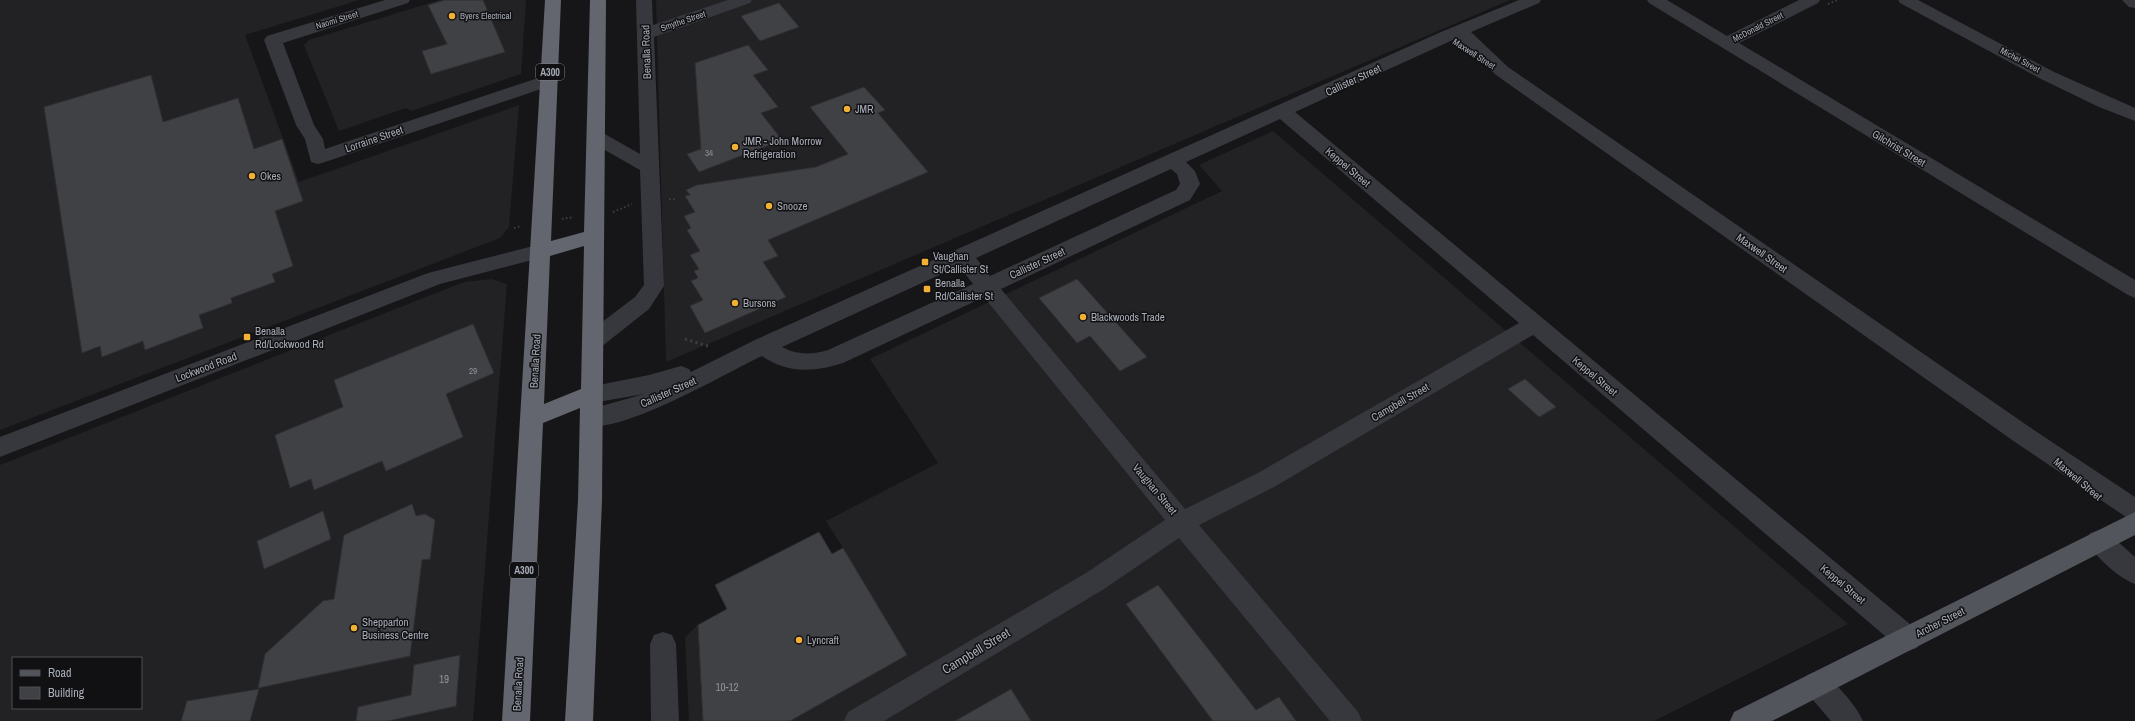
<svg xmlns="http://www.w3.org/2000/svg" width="2135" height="721" font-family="'Archivo Narrow',sans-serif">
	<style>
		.built { fill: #222225; fill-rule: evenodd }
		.building { fill: #404145; stroke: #303034 }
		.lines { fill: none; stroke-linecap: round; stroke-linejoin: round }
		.path-far1 { stroke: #3d3f44; stroke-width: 2; stroke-dasharray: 1.5 2.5; stroke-linecap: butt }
		.path { stroke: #3d3f44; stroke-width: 3; stroke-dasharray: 2 3.5; stroke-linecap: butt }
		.minor { fill: #37383d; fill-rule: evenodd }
		.major { fill: #53555c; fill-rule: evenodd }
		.highway { fill: #63666e; fill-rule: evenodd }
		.poi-dot { fill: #f2b134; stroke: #111113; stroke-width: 1.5 }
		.labels { text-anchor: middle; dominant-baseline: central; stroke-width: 3; stroke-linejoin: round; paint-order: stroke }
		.far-poi-label { font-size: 9px; fill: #a8adb8; stroke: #111113; text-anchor: start }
		.far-street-label { font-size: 9px; fill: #a8adb8; stroke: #111113 }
		.number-label { font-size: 9px; fill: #8e929b }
		.shield { fill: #111113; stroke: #7b7e86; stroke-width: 1 }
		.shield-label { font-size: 10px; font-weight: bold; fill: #a8adb8 }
		.street-label { font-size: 11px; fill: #a8adb8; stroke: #111113 }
		.poi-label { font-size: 11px; fill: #a8adb8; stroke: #111113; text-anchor: start }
		.near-number-label { font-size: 11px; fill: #8e929b }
		.near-street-label { font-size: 13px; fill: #a8adb8; stroke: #111113 }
	</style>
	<rect width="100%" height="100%" fill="#161618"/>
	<path class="built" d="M0,0H359L245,35L299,182L519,105L509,227L500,238L0,430Z
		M440,0H526L521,74L411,111L406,108L339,131L304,45L309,40Z
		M656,0H1510L666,362Z
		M1273,131L1848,624L1654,721H689L685,637L698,625L843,548L826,521L938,463L870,359L1222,191L1199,165Z
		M492,279L507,284L473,721H0V465L464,282ZM13,658H141V708H13Z"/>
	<path class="building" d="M445,0H483L505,52L431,74L422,51L447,44L428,5Z
		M779,3L799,27L760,41L741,16Z
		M748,45L768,70L753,75L778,107L761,113L782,140L699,172L687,154L701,149L695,63Z
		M151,75L163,122L238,98L254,149L282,139L303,201L275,211L293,266L272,274L275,282L231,298L232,303L199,315L203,328L145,350L143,341L102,357L100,346L82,353L44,107Z
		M864,87L885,110L878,113L928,172L768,240L778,256L763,262L786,297L705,333L690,306L703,300L691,281L698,278L694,271L699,269L690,255L700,251L687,230L691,228L684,216L695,212L685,196L690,195L686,190L697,185L816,167L848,154L810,107Z
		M1077,279L1147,357L1120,371L1090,336L1077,343L1039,298Z
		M473,324L494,373L446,394L463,437L386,471L382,461L314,490L311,479L290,488L275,435L343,407L334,380Z
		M1525,379L1556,407L1539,417L1508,389Z
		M412,504L416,516L425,514L435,520L430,559L422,560L410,656L258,688L265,654L323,601L334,599L344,535Z
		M323,511L331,539L264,569L257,541Z
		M819,532L832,554L843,548L907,655L790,721H703L698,625L727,609L715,585Z
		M1158,585L1256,710L1279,697L1296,721H1213L1126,604Z
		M460,655L456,706L388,721H356L358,707L411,695L414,665Z
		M259,689L250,721H181L187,701Z
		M1011,689L1031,721H955Z"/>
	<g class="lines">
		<path class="path-far1" d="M1828,4L1837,0
			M669,199H676
			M613,212L632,204
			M562,219L574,217
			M514,228L521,226"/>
		<path class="path" d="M685,339L711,347"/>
		<path class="minor" d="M385,0H410L408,3L283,43L314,125L323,139L325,149L550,74L556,76L559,80L556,84L325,162L318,164L311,162L305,139L296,125L264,40L267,36Z
			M636,0H652L653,25L728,0H752L750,3L654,37L664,286L649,309L601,347L593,349L585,347L582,341L585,335L635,297L644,285L640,170L589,141L587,137L589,133L596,131L603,133L640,154Z
			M1519,0H1541L1539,3L1471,32L1508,67L2031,428L2135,497V520L2126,517L2015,442L1496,75L1457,38L1295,112L1917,630L1921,639L1917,648L1908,651L1899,648L1533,335L1274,487L1199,525L1358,712L1362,721H1330L1179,538L1104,589L884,721H844L848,712L1086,573L1165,520L984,297L843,363C814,372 788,374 762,356C726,373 619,436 584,425L581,418L584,411L644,394L592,403L584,400L581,394L584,388L649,375L681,366L689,369L691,372L755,340L1441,32ZM1280,119L1519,323L1258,473L1185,509L1001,289L1190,200L1200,184L1195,171L1186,162ZM1171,169L1177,174L1180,184L1176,190L990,276L976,258ZM959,266L973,284L828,350C812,355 797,355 782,347Z
			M1647,0H1667L1727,36L1799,0H1820L1818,3L1739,43L2135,280V298L2128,295L1649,3Z
			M1898,0H1918L2054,72L2135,108V121L2099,107L2041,79L1900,3Z
			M2122,0H2135V8L2129,7Z
			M541,244L548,246L551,251L548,256L440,284L0,457V437L428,273Z
			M2099,530L2108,533L2135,557V584C2120,579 2093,555 2087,541L2090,533Z
			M663,632L672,635L676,644L679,721H651L650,644L654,635Z
			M1817,671C1833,678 1856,705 1863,721H1831L1807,693L1804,684L1807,675Z"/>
		<path class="major" d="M2135,512V535L1772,721H1730L1734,712Z"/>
		<path class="highway" d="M545,0H561L551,241L584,232L590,0H606L602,500L593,721H565L578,500L580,408L543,423L530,721H502ZM584,246L581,389L544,404L550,256Z"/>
	</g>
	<g class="poi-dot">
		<circle cx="452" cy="16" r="4"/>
		<circle cx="847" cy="109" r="4"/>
		<circle cx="735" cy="147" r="4"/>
		<circle cx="252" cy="176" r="4"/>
		<circle cx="769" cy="206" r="4"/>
		<rect x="921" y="258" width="8" height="8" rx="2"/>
		<rect x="923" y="285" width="8" height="8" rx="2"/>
		<circle cx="735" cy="303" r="4"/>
		<circle cx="1083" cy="317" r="4"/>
		<rect x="243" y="333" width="8" height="8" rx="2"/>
		<circle cx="354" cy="628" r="4"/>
		<circle cx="799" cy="640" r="4"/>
	</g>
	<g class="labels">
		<g class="far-poi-label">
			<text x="460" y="16">Byers Electrical</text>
		</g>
		<g class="far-street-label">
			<text transform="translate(337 20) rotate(-17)">Naomi Street</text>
			<text transform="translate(683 21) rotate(-19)">Smythe Street</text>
			<text transform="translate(1758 27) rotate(-27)">McDonald Street</text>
			<text transform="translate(1474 54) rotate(33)">Maxwell Street</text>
			<text transform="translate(2020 60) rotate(28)">Michel Street</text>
		</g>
		<g class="number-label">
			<text x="709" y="153">34</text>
			<text x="473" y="371">29</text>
		</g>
		<g class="shield">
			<rect x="536" y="64" width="28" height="16" rx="3"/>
			<rect x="510" y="562" width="28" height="16" rx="3"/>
		</g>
		<g class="shield-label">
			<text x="550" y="72">A300</text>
			<text x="524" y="570">A300</text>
		</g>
		<g class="street-label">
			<text transform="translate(646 52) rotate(-92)">Benalla Road</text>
			<text transform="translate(1353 80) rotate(-25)">Callister Street</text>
			<text transform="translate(374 139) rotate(-19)">Lorraine Street</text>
			<text transform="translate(1899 148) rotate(31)">Gilchrist Street</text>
			<text transform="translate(1348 167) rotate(40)">Keppel Street</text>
			<text transform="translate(1762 253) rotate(35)">Maxwell Street</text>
			<text transform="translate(1037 263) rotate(-25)">Callister Street</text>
			<text transform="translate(535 361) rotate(-87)">Benalla Road</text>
			<text transform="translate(206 367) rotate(-21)">Lockwood Road</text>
			<text transform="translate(1595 376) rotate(40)">Keppel Street</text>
			<text transform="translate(668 392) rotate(-24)">Callister Street</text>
			<text transform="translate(1400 402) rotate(-30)">Campbell Street</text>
			<text transform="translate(2078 479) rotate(40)">Maxwell Street</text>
			<text transform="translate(1155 489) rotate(50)">Vaughan Street</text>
			<text transform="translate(1843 584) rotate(40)">Keppel Street</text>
			<text transform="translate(1940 622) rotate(-27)">Archer Street</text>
			<text transform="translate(518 684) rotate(-87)">Benalla Road</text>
		</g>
		<g class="poi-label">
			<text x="855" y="109">JMR</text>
			<text x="743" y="141">JMR - John Morrow<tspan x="743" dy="13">Refrigeration</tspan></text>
			<text x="260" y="176">Okes</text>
			<text x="777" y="206">Snooze</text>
			<text x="933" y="256">Vaughan<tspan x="933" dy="13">St/Callister St</tspan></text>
			<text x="935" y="283">Benalla<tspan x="935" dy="13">Rd/Callister St</tspan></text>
			<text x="743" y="303">Bursons</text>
			<text x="1091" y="317">Blackwoods Trade</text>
			<text x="255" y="331">Benalla<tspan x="255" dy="13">Rd/Lockwood Rd</tspan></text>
			<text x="362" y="622">Shepparton<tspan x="362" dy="13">Business Centre</tspan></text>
			<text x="807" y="640">Lyncraft</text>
		</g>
		<g class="near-number-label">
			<text x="444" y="679">19</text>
			<text x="727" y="687">10-12</text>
		</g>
		<g class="near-street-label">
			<text transform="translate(976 651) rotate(-31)">Campbell Street</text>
		</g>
	</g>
	<rect x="12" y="657" width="130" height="52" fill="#111113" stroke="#4d4f55"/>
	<rect x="20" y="670" width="20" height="6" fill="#53555c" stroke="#4d4f55"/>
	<text x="48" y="677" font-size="12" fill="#a8adb8">Road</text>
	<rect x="20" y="687" width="20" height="12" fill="#404145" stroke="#4d4f55"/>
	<text x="48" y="697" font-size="12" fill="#a8adb8">Building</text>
</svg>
